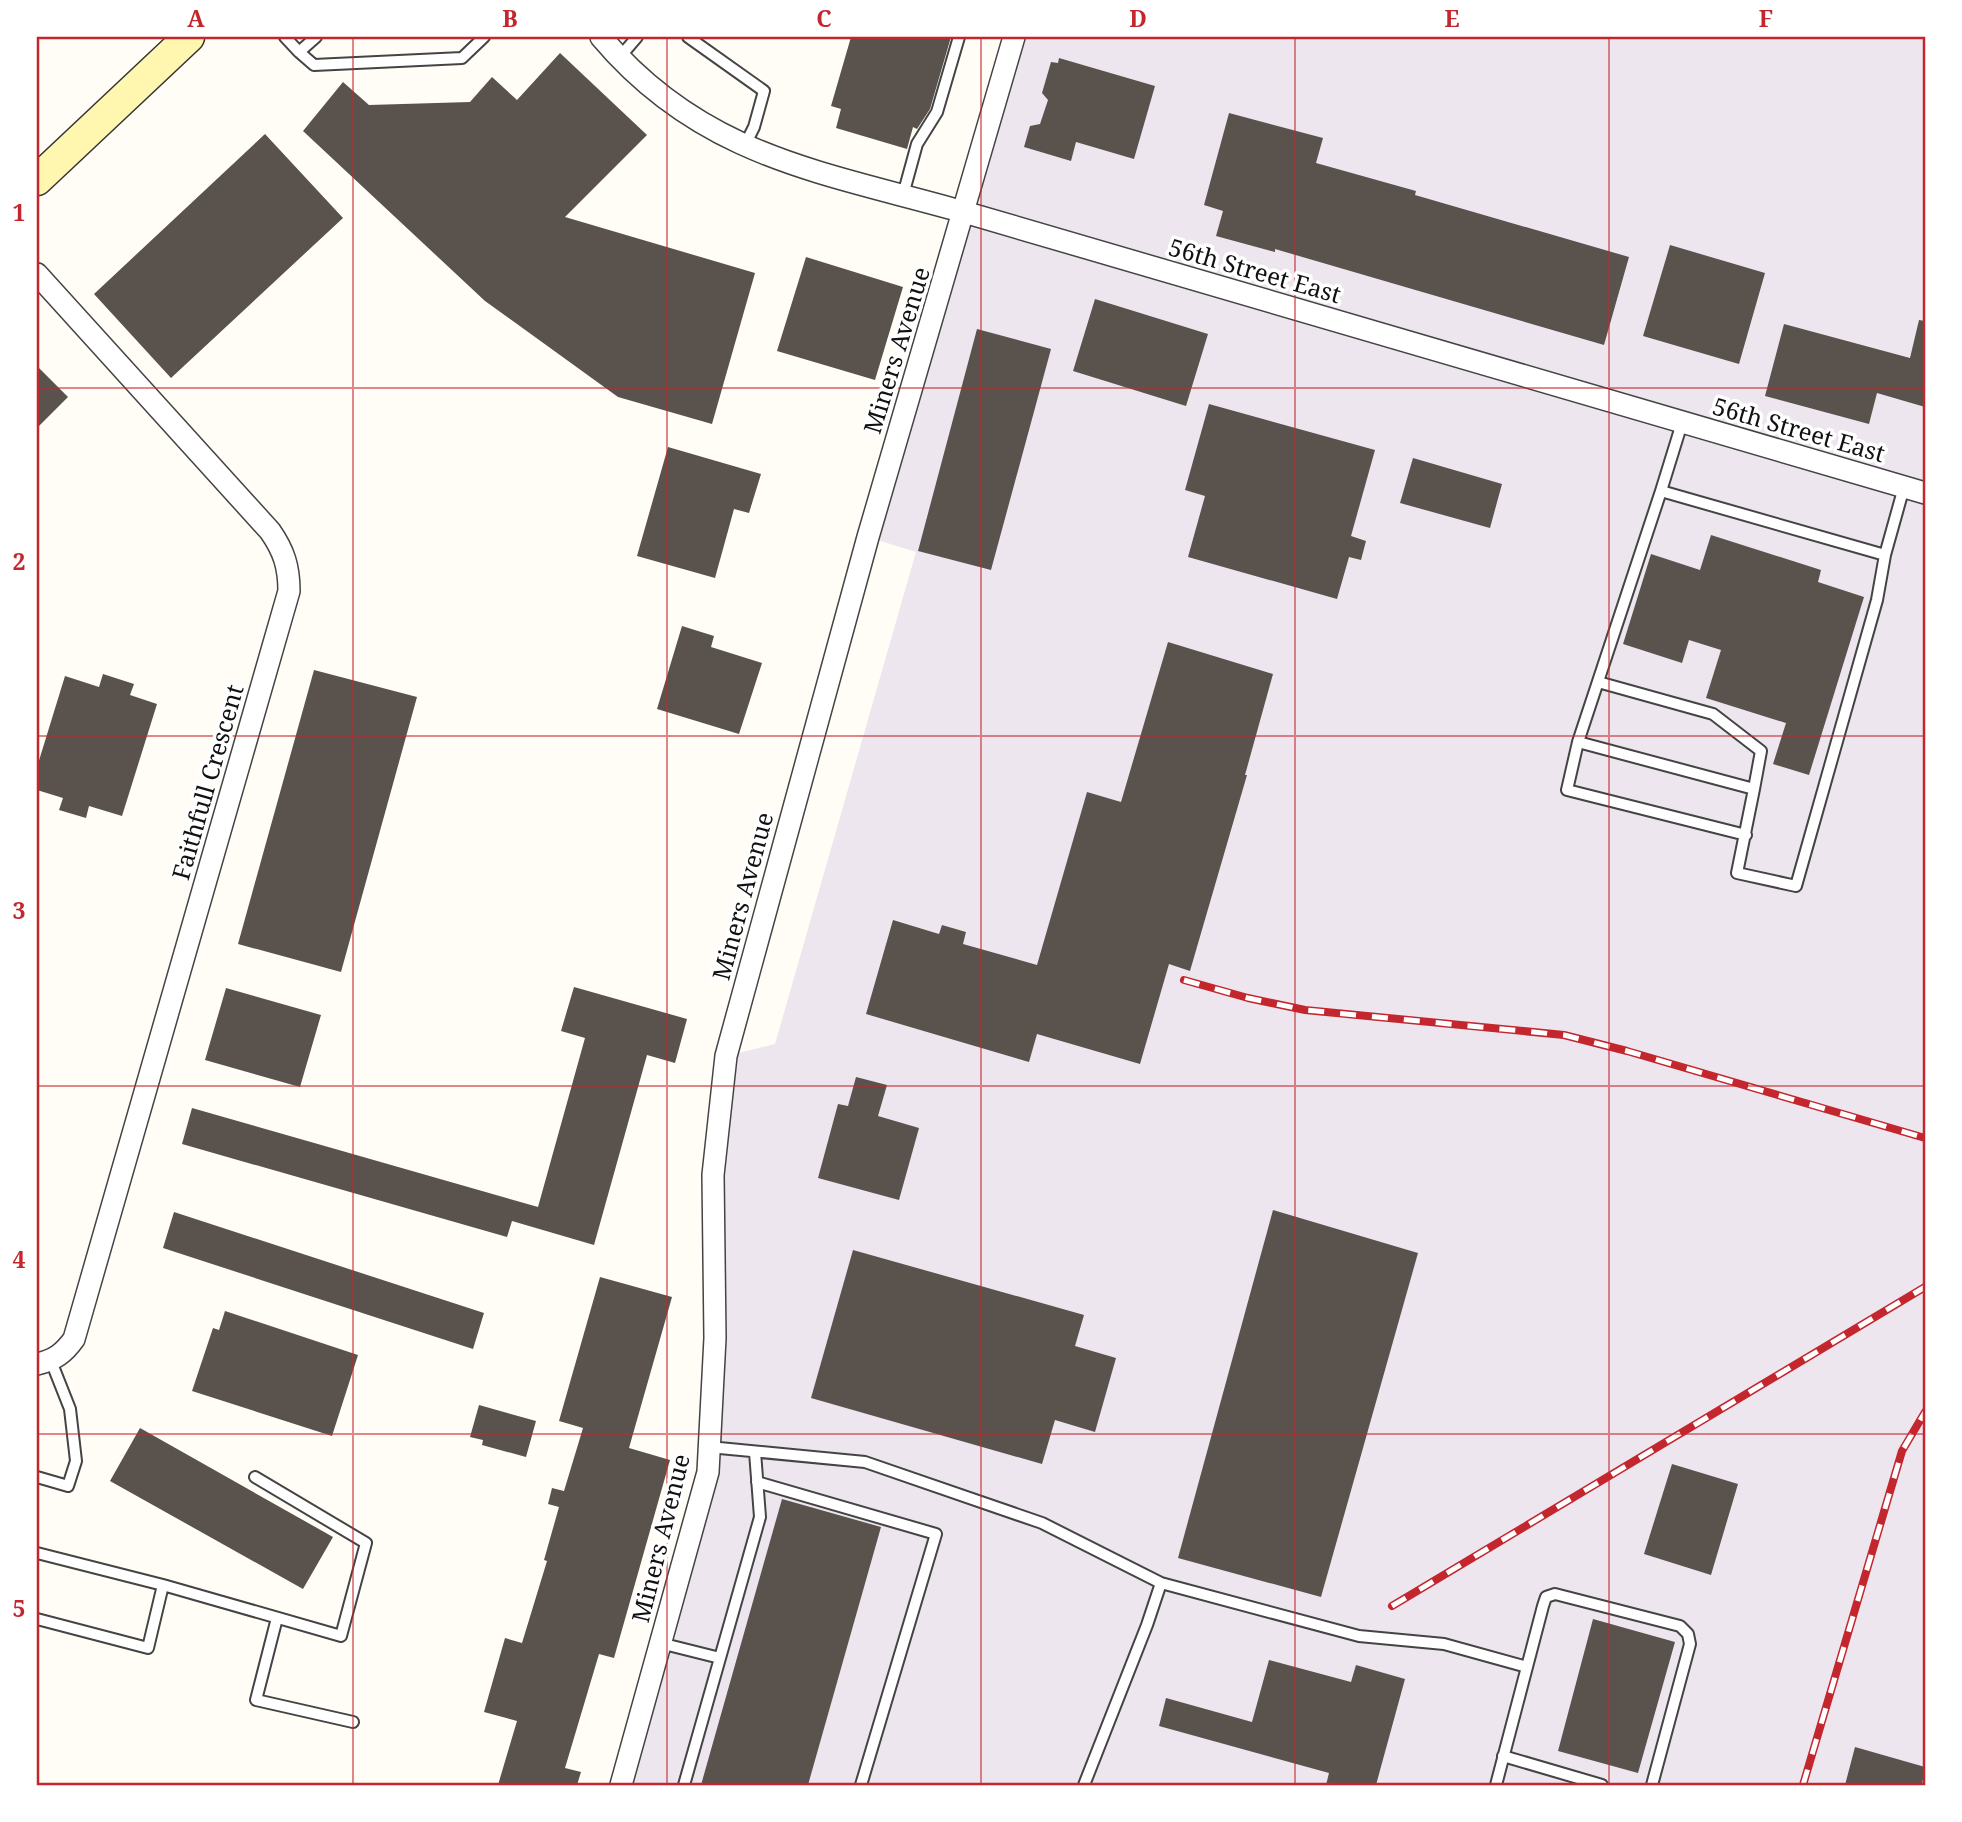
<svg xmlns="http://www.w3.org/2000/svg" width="1962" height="1822" font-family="'Noto Serif',serif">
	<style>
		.industrial { fill: #eee6ef }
		.building { fill: #5a524d }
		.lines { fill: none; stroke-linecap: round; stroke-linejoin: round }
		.lane-casing { stroke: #444; stroke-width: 14 }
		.street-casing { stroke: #444; stroke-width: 24 }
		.secondary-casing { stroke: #333; stroke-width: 33 }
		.lane { stroke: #fff; stroke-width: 10 }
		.street { stroke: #fff; stroke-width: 21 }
		.secondary { stroke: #fff6b0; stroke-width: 30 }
		.rail-casing { stroke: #c4262e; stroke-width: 8 }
		.rail { stroke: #fff; stroke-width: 5; stroke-dasharray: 16; stroke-linecap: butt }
		.grid { fill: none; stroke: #c4262e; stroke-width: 2; stroke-opacity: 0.55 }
		.labels { text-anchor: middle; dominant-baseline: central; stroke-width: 7; stroke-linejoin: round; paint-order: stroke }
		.street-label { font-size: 24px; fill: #111; stroke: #fff }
		.neatline { fill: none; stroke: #c4262e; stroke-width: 2.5 }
		.grid-label { font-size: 23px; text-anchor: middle; font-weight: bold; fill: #c4262e }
	</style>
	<rect width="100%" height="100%" fill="#fffdf5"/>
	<path class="industrial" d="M1014,37H1925V1785H621L708,1472L726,1056L775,1044L916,552L868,537Z"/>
	<path class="building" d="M851,37H951L930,109L917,129L913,127L907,149L836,128L841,109L831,106Z
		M560,53L647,135L565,217L755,273L712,424L618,397L485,301L303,131L343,82L369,105L470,102L492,77L517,100Z
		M1059,58L1155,86L1134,159L1076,142L1071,161L1024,147L1030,126L1040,124L1048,100L1042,93L1051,62L1058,63Z
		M1229,113L1323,138L1316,163L1416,191L1415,195L1629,257L1604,345L1275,249V252L1216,236L1223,211L1204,205Z
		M265,134L343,218L171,378L94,294Z
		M1670,245L1765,273L1739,364L1643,336Z
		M806,257L903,287L875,380L777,351Z
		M1095,299L1208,334L1186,406L1073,371Z
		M1919,320L1925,321V407L1877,393L1869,424L1765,396L1784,324L1910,358Z
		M977,329L1051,349L991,570L918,551Z
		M37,366L68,397L37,428Z
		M1209,404L1375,450L1351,536L1366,541L1361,560L1349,557L1337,599L1188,557L1205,496L1185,490Z
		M668,447L761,474L749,513L734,509L715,578L637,556Z
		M1413,458L1502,484L1490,528L1400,503Z
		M1711,535L1821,570L1818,582L1864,597L1809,775L1773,764L1786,723L1706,698L1721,650L1689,640L1682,663L1623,644L1651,554L1700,570Z
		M682,626L714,636L711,647L762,663L739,734L657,709Z
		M1168,642L1273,674L1245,775H1247L1190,971L1169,964L1140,1064L1037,1034L1029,1062L866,1014L893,920L939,934L942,925L966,932L963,944L1037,965L1087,792L1121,802Z
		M314,670L417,697L341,972L238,944Z
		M103,674L134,684L130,695L157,704L122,816L89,806L86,818L59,810L63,798L37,790V767L65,676L99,687Z
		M574,987L687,1019L675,1063L647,1055L594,1245L512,1221L507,1237L182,1144L192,1108L538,1207L585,1038L561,1031Z
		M226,988L321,1015L300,1087L205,1060Z
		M856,1077L887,1085L878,1116L919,1128L899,1200L818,1178L838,1104L848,1106Z
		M1273,1210L1418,1253L1321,1597L1178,1558Z
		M174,1212L484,1313L473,1349L163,1248Z
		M853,1250L1084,1315L1075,1346L1116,1358L1095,1432L1055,1420L1042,1464L811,1398Z
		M600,1277L672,1297L629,1448L670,1460L614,1658L599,1654L565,1768L581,1772L577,1785H498L517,1721L484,1712L505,1638L522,1643L547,1561L544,1560L559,1507L548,1504L552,1488L564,1491L583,1428L559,1421Z
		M225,1311L358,1355L332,1436L192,1391L213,1328L219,1330Z
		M479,1405L536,1421L526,1457L482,1445L483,1440L470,1437Z
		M140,1428L333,1537L303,1589L110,1481Z
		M1672,1464L1738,1484L1711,1575L1644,1554Z
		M782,1499L881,1527L808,1785H701Z
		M1593,1619L1675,1642L1638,1773L1558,1751Z
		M1269,1660L1351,1682L1356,1665L1405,1679L1376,1785H1326L1329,1773L1159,1726L1166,1698L1252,1722Z
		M1855,1747L1925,1767L1922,1785H1845Z"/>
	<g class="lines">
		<g class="lane-casing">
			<path id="lane" d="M285,37L299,52L316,37
				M688,37L764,91L754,127L745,145
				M299,52L314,65L462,58L484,37
				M619,58L637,37
				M903,195L917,144L937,112L959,37
				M1682,423L1661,491L1885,555L1904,487
				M1598,682L1713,714L1761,751L1754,789
				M1578,742L1661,491
				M1746,835L1567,790L1578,742L1754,789L1737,873L1796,886L1877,600L1885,555
				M709,1447L865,1462L1042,1523L1161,1583L1359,1636L1444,1644L1527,1667
				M37,1477L68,1486L76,1461L70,1409L51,1361
				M757,1482L936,1534L861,1785
				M37,1553L163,1585L148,1648L37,1619
				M163,1585L341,1636L366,1543L255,1477
				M277,1618L256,1700L353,1722
				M660,1643L720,1658
				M1503,1756L1602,1785
				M684,1785L760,1517L755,1452
				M1084,1785L1147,1625L1161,1583
				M1496,1785L1543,1606L1546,1597L1555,1594L1680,1626L1688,1634L1690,1644L1652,1785"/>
		</g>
		<g class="street-casing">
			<path id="street" d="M601,37C702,157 823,172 964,212L1925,493
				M37,274L270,531C284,551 289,567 289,591L74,1339C64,1353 55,1360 37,1364
				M621,1785L708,1472L715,1338L713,1175L726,1056L868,537L1014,37"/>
		</g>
		<g class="secondary-casing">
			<path id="secondary" d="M37,180L189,37"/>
		</g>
		<use href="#lane" class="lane"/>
		<use href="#street" class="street"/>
		<use href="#secondary" class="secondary"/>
		<g class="rail-casing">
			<path id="rail" d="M1184,980L1248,998L1305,1010L1564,1035L1627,1051L1925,1138
				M1392,1606L1925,1287
				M1803,1785L1902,1451L1925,1412"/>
		</g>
		<use href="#rail" class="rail"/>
	</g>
	<path class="grid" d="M353,37V1785M667,37V1785M981,37V1785M1295,37V1785M1609,37V1785M37,388H1925M37,736H1925M37,1086H1925M37,1434H1925"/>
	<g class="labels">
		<g class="street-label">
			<text transform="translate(1255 270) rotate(16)">56th Street East</text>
			<text transform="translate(896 350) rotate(-73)">Miners Avenue</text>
			<text transform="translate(1799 429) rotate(16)">56th Street East</text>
			<text transform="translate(207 782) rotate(-74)">Faithfull Crescent</text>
			<text transform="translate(742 896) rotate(-75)">Miners Avenue</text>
			<text transform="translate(660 1538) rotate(-76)">Miners Avenue</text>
		</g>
	</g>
	<rect width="1962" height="1822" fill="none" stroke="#ffffff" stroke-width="77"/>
	<rect x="38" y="38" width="1886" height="1746" class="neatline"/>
	<g class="grid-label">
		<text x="196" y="27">A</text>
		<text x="510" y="27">B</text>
		<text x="824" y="27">C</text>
		<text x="1138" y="27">D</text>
		<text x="1452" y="27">E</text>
		<text x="1766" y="27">F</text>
		<text x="19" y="221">1</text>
		<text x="19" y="570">2</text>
		<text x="19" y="919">3</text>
		<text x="19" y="1268">4</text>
		<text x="19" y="1617">5</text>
	</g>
</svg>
